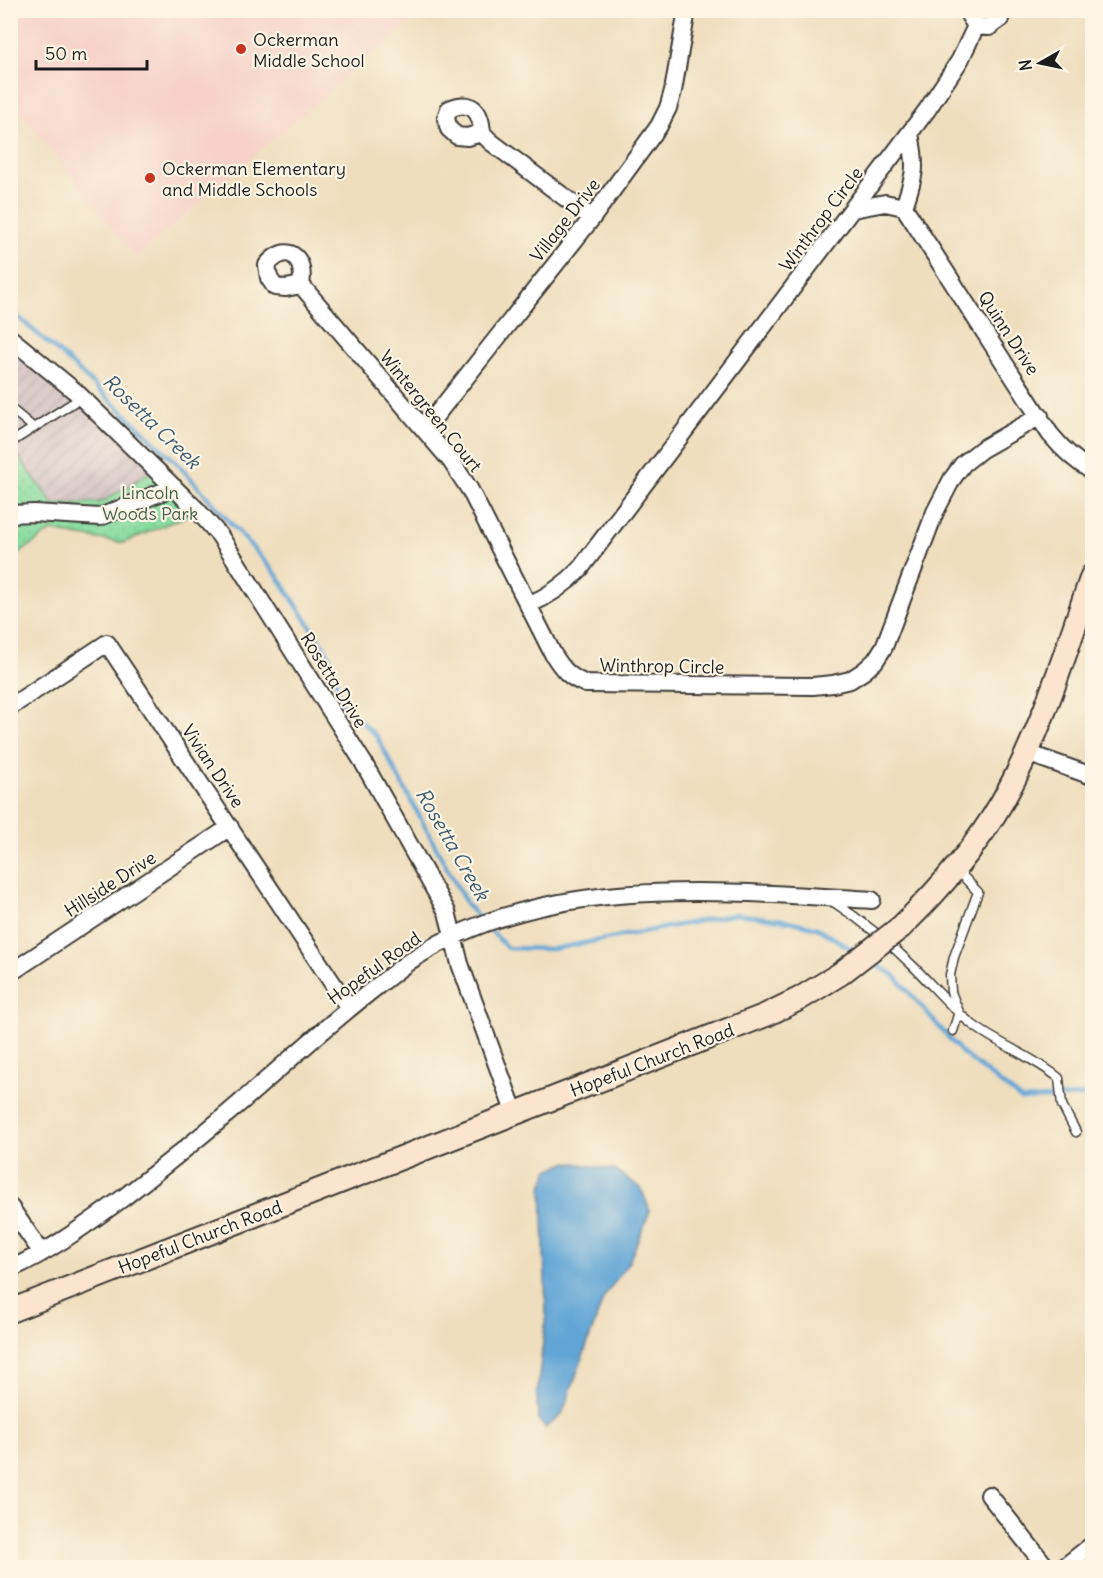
<svg xmlns="http://www.w3.org/2000/svg" width="1103" height="1578" font-family="Delius,sans-serif">
	<style>
		.built { fill: #f7d1c9 }
		.industrial { fill: url(#industrial-furrows) }
		.park { fill: url(#park-dots); stroke: #527c5e; stroke-width: 1.5 }
		.water { fill: #61a5d6; stroke: #3e6079; stroke-width: 1.5 }
		.lines { fill: none; stroke-linecap: round; stroke-linejoin: round }
		.stream { stroke: #61a5d6; stroke-width: 4.5 }
		.service-casing { stroke: #3c3934; stroke-width: 11 }
		.minor-casing { stroke: #3c3934; stroke-width: 20 }
		.secondary-casing { stroke: #3c3934; stroke-width: 26 }
		.service { stroke: #fff; stroke-width: 8 }
		.minor { stroke: #fff; stroke-width: 16 }
		.secondary { stroke: #fbe5cf; stroke-width: 22 }
		.secondary-bridge-casing { stroke: #3c3934; stroke-width: 26; stroke-linecap: butt }
		.secondary-bridge { stroke: #fbe5cf; stroke-width: 22 }
		.poi-dot { fill: #c8321e; stroke: #fcf5e5; stroke-width: 2 }
		.labels { text-anchor: middle; dominant-baseline: central; stroke-width: 4.5; stroke-linejoin: round; paint-order: stroke }
		.poi-label { font-size: 18px; fill: #1c1c1c; stroke: #fcf5e5; text-anchor: start }
		.street-label { font-size: 18px; fill: #1c1c1c; stroke: #fcf5e5 }
		.park-label { font-size: 18px; fill: #425f4a; stroke: #fcf5e5 }
		.water-label { font-size: 20px; font-style: italic; fill: #3b5a70; stroke: #fcf5e5 }
	</style>
	<defs>
		<pattern id="industrial-furrows" width="10" height="10" patternUnits="userSpaceOnUse" patternTransform="scale(1.5)"><rect width="10" height="10" fill="#d2bfc1"/><path d="M-1 1l2-2M0 10L10 0M9 11l2-2" fill="none" stroke="#b4a4a5"/></pattern>
		<pattern id="park-dots" width="8" height="8" patternUnits="userSpaceOnUse" patternTransform="scale(1.5)"><rect width="8" height="8" fill="#88dc9f"/><path d="M2 2h.1M6 6h.1" fill="none" stroke="#75bc88" stroke-width="1.8" stroke-linecap="round"/></pattern>
	</defs>
	<rect width="100%" height="100%" fill="#fcf5e5"/>
	<filter id="ink" filterUnits="userSpaceOnUse"><feTurbulence type="fractalNoise" baseFrequency=".0167" numOctaves="2"/><feDisplacementMap in="SourceGraphic" scale="12" xChannelSelector="R" yChannelSelector="G"/><feConvolveMatrix kernelMatrix="1 2 1 2 8 2 1 2 1" color-interpolation-filters="sRGB"/></filter>
	<filter id="wash" filterUnits="userSpaceOnUse"><feTurbulence type="fractalNoise" baseFrequency=".008" numOctaves="4" result="noise"/><feDisplacementMap in="SourceGraphic" scale="24" xChannelSelector="R" yChannelSelector="G"/><feGaussianBlur stdDeviation="1.35" result="paint"/><feColorMatrix in="noise" values="0 0 0 0 0 0 0 0 0 0 0 0 0 0 0 0 0 1.4 0 .05"/><feComposite in="paint" operator="in"/></filter>
	<g filter="url(#wash)">
		<rect width="100%" height="100%" fill="#efdebd"/>
		<path class="built" d="M11,10H422V11L136,257L11,100Z"/>
		<path class="industrial" d="M11,338L155,469L102,502L53,504L19,458L11,462Z"/>
		<path class="park" d="M19,457L53,504L102,502L155,469L198,511L123,543L51,531L11,559V462Z"/>
		<path class="water" d="M568,1162L615,1170L641,1188L650,1211L629,1262L604,1297L562,1415L545,1428L538,1419L537,1395L546,1314L542,1187L548,1170Z"/>
		<g class="lines">
			<path class="stream" d="M10,310L63,356L177,463L277,575L329,655L341,702L377,737L467,905L482,921
				M488,927L507,948L553,949L737,914L789,921L817,928L858,953
				M870,961L894,975L962,1053L1022,1100L1092,1095"/>
		</g>
	</g>
	<g filter="url(#ink)">
		<g class="lines">
			<g class="service-casing">
				<path id="service" d="M10,408L34,428
					M10,443L82,397
					M832,901C861,920 889,942 914,967C934,987 951,1008 973,1025C1000,1045 1033,1057 1059,1078L1062,1105L1076,1132
					M953,1031L959,1012L951,992L950,975L954,957L978,892L957,870"/>
			</g>
			<g class="minor-casing">
				<path id="minor" d="M968,10L969,15L976,26
					M976,26L989,27L1000,19V10
					M482,133L467,137L457,136L449,129L446,118L449,109C472,99 481,111 482,133L491,142L592,218
					M904,207C915,174 917,168 910,134
					M853,209L885,203L904,207L1050,434C1063,450 1075,461 1092,471
					M301,285L286,288L275,287L269,278L267,265C287,241 306,257 301,285L451,461L470,490L553,654C563,670 569,677 586,684L813,686L833,684L850,680L864,671L875,661L884,647L935,512L952,479L963,464L982,449L1040,416
					M10,338L76,392L198,511L220,536L363,762L447,912L460,964L515,1114
					M425,429L592,218L659,126L668,108L673,91L687,10
					M10,514L34,513L100,517L174,487
					M528,605C549,596 564,586 580,569L927,110L960,60L976,26
					M10,707L107,643L349,1008
					M1027,753L1092,776
					M10,973L230,827
					M10,1207L42,1253
					M10,1269C51,1251 87,1224 123,1198C163,1167 203,1135 241,1102C287,1062 332,1021 380,984C392,975 403,965 416,957C548,873 723,891 872,900
					M989,1495L1047,1568
					M1063,1568L1092,1545"/>
			</g>
			<g class="secondary-casing">
				<path id="secondary" d="M901,927C940,889 975,849 1002,802C1042,732 1065,652 1092,576
					M10,1311L766,1015L799,999L840,974"/>
			</g>
			<use href="#service" class="service"/>
			<use href="#minor" class="minor"/>
			<use href="#secondary" class="secondary"/>
			<g class="secondary-bridge-casing">
				<path id="secondary-bridge" d="M840,974L901,927"/>
			</g>
			<use href="#secondary-bridge" class="secondary-bridge"/>
		</g>
	</g>
	<g class="poi-dot">
		<circle cx="241" cy="49" r="6"/>
		<circle cx="150" cy="178" r="6"/>
	</g>
	<g class="labels">
		<g class="poi-label">
			<text x="253" y="39">Ockerman<tspan x="253" dy="21">Middle School</tspan></text>
			<text x="162" y="168">Ockerman Elementary<tspan x="162" dy="21">and Middle Schools</tspan></text>
		</g>
		<g class="street-label">
			<text transform="translate(821 219) rotate(-53)">Winthrop Circle</text>
			<text transform="translate(565 220) rotate(-52)">Village Drive</text>
			<text transform="translate(1009 333) rotate(57)">Quinn Drive</text>
			<text transform="translate(431 411) rotate(51)">Wintergreen Court</text>
			<text transform="translate(662 666) rotate(1)">Winthrop Circle</text>
			<text transform="translate(334 680) rotate(58)">Rosetta Drive</text>
			<text transform="translate(213 766) rotate(56)">Vivian Drive</text>
			<text transform="translate(110 884) rotate(-33)">Hillside Drive</text>
			<text transform="translate(374 968) rotate(-36)">Hopeful Road</text>
			<text transform="translate(652 1060) rotate(-21)">Hopeful Church Road</text>
			<text transform="translate(200 1237) rotate(-21)">Hopeful Church Road</text>
		</g>
		<g class="park-label">
			<text x="150" y="492">Lincoln<tspan x="150" dy="21">Woods Park</tspan></text>
		</g>
		<g class="water-label">
			<text transform="translate(152 421) rotate(44)">Rosetta Creek</text>
			<text transform="translate(453 844) rotate(60)">Rosetta Creek</text>
		</g>
	</g>
	<rect width="1103" height="1578" fill="none" stroke="#fcf5e5" stroke-width="36"/>
	<g transform="translate(1040 63) rotate(261)" stroke="#fcf5e5" stroke-width="4.5" paint-order="stroke">
	<path d="M0-4.5L10 22L0 15L-10 22Z" fill="#1c1c1c"/>
	<text y="-9" font-size="16" font-weight="bold" text-anchor="middle" fill="#1c1c1c">N</text>
	</g>
	<path d="M36 60v9h111v-9" fill="none" stroke="#1c1c1c" stroke-width="3"/>
	<text x="45" y="60" font-size="18" fill="#1c1c1c" stroke="#fcf5e5" stroke-width="4.5" paint-order="stroke">50 m</text>
</svg>
